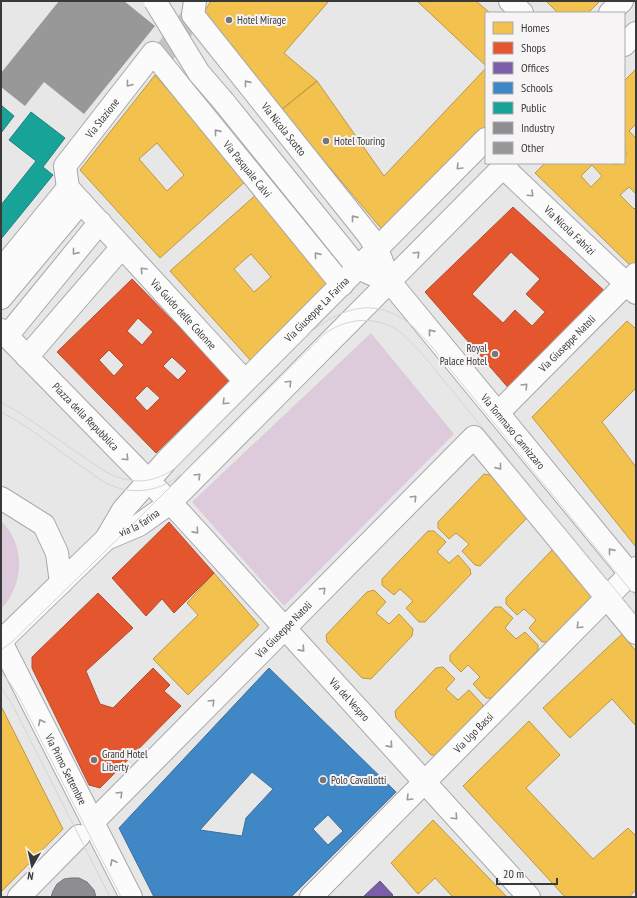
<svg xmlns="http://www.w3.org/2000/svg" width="637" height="898" font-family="'PT Sans Narrow',sans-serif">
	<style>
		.green { fill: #ddcbdc }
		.homes { fill: #f2c14e; stroke: #bb9848; fill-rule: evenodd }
		.shops { fill: #e4572e; stroke: #b14e32; fill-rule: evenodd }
		.offices { fill: #7b5ea7; stroke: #685386 }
		.schools { fill: #3f88c5; stroke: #3e709b; fill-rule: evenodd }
		.public { fill: #17a398; stroke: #22837c }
		.industry { fill: #8d8d92; stroke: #747478 }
		.building { fill: #989898 }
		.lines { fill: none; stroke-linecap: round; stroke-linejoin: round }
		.minor-tunnel { stroke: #c5c4c5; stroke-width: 22; stroke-dasharray: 22 11; stroke-linecap: butt }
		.minor-casing { stroke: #a8a7a8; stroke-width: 24 }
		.major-casing { stroke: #a8a7a8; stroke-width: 24 }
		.minor { stroke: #fcfbfc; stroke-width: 22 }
		.major { stroke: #fcfbfc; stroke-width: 22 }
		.tram { stroke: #d6d5d6; stroke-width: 1 }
		.minor-bridge-casing { stroke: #a8a7a8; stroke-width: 24; stroke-linecap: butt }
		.minor-bridge { stroke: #fcfbfc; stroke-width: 22 }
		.oneway { stroke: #9b9a9b }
		.poi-dot { fill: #777677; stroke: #f7f4f6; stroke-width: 1.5 }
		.labels { text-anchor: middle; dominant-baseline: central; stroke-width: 4; stroke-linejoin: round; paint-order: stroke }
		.poi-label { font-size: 11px; fill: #3a393a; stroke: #f7f4f6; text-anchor: start }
		.street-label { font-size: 11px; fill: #3a393a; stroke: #f7f4f6 }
	</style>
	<rect width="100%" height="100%" fill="#e8e7e8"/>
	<path class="green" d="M371,333L454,434L284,606L192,502Z
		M1,521C26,544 24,586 1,609Z"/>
	<path class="homes" d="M211,1H329L284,53L317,81L281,110L203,13Z
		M417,1H476L490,13H486V66Z
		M546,1H600L588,13H558Z
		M486,68V126L385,233L281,110L317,81L384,176Z
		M636,69V124L629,131L636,138V192L635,193L629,187L620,195L634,209L636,207V267L634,269L535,173L545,163H614L616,165L618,163H624V157L627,154L624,150V81ZM592,165L602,176L591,187L581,176Z
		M155,75L247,180L160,258L80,170ZM157,143L184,175L167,191L139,159Z
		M258,193L331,283L252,362L170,271ZM251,254L271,277L254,292L234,269Z
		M627,321L636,329V388L602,422L636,467V547L532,417Z
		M484,474L490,475L513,499L527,518L480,566L475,565L462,551L469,544L456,533L449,539L438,528V522Z
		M428,531H434L446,542L437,552L449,563L458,555L470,569L471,574L425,622H419L406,608L413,601L400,589L394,595L382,585V579Z
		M552,550L558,551L594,594L548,642H542L529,628L536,620L524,609L517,615L506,604V598Z
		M214,573L259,625L188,695L153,659L198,615L187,603Z
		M374,590L386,602L376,613L389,624L399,614L413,629L412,636L371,679L362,678L327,642L326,635L367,592Z
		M495,607H501L513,618L505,628L516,639L525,632L538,645V650L492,698H486L473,684L480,677L468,665L461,672L450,661V655Z
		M622,634L636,651V726L612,699L570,738L543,708Z
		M443,667L455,679L446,689L458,700L469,690L483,705L481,713L440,755H431L396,718L395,711L436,668Z
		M1,706L63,829L1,892Z
		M529,721L560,755L526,788L593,859L628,828L636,836V890L629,897H565L463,786Z
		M433,820L507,897H453L435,878L418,894L391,863Z"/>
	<path class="shops" d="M513,207L609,295L511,391L425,292ZM511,252L540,279L526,294L545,312L532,326L515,310L503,323L472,294Z
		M132,279L231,380L156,453L57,352ZM138,318L153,332L142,345L127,331ZM109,350L124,365L114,376L99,360ZM172,357L187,371L178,380L163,366ZM147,386L160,398L147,411L135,398Z
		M169,522L214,573L174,613L162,599L146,616L112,578Z
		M98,593L133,628L86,671L100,704L113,708L153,668L170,685L164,691L181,706L100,788L89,785L32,668V657Z"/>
	<path class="offices" d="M380,881L393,895L391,897H363Z"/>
	<path class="schools" d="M269,668L396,792L291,897H154L119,828ZM252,772L273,789L246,818L242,836L200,830ZM328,815L343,831L328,845L313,829Z"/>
	<path class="public" d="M1,105L14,116L1,133Z
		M31,112L65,138L43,167L53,175L1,239V205L36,161L9,140Z"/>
	<path class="industry" d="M71,878H79L87,882L94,890L96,897H51L53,891L57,884L64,879Z"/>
	<path class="building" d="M59,1H124L155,26L84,114L44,82L25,106L1,87V73Z"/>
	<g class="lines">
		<path class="minor-tunnel" d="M159,60L193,15"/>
		<g class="minor-casing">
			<g id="minor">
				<path id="s1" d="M195,1L193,15L369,236L377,249L390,282L636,581"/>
				<path d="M510,1L522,13"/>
				<path d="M224,102L358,268L376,276"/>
				<path id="s2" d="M503,167L636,293"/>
				<path id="s3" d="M68,188L65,166L153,53L342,285"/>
				<path id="s4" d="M68,188L245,381"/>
				<path d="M1,270L68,188"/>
				<path d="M1,298L81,202"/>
				<path id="s5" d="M1,330L182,515L529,897"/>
				<path d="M7,336L100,222"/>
				<path d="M27,357L122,247"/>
				<path id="s6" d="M498,413L636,274"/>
				<path d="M1,498L44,525L57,553L61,583"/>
				<path id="s7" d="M1,642L131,897"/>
				<path id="s8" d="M93,822L474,437L636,633"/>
				<path d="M19,897L79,836"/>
				<path id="s9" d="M311,897L636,568"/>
			</g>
		</g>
		<g class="major-casing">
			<g id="major">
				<path d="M610,13L622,1"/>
				<path d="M624,45L636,33"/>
				<path id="s10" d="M106,539L139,525L170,503L507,163"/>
				<path id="s11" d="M1,641L106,539L123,510L167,460L486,139"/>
			</g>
		</g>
		<use href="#minor" class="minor"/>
		<use href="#major" class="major"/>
		<path class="tram" d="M1,402L23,415L104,471C129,484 150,485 174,469L306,336C334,312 369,296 403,319C414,326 423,337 432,347L636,597
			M1,412C27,425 53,447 77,463C91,473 105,485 122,489C134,492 149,491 161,486C170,483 177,477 185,472L323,335C344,319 372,315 396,329C406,336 414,346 423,355L636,615
			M1,650L12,642L134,523L174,483
			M1,672L10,683L20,699L121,897
			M1,687L12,704L110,897"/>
		<g class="minor-bridge-casing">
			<path id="minor-bridge" d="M155,1L199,73L224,102"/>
		</g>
		<use href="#minor-bridge" class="minor-bridge"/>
	</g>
	<defs><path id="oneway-chevron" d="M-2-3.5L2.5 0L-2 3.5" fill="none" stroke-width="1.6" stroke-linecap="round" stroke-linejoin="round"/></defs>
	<g class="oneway">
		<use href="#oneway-chevron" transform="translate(247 83) rotate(-129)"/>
		<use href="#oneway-chevron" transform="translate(129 84) rotate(128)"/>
		<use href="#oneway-chevron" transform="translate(217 132) rotate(-129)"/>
		<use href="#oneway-chevron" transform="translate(459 167) rotate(135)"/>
		<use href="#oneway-chevron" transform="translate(531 194) rotate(43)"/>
		<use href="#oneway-chevron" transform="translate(354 218) rotate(-129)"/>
		<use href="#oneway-chevron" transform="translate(75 252) rotate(129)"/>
		<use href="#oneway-chevron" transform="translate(417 254) rotate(-45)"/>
		<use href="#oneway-chevron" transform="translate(317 255) rotate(-129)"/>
		<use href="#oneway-chevron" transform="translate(143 270) rotate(-133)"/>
		<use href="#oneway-chevron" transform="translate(431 332) rotate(-129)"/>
		<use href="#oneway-chevron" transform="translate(289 383) rotate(-45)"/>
		<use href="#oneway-chevron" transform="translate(525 386) rotate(-45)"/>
		<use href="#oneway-chevron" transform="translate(225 402) rotate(135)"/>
		<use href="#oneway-chevron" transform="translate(126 458) rotate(46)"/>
		<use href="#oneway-chevron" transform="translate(499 467) rotate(51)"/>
		<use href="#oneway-chevron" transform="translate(198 476) rotate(-45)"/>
		<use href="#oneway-chevron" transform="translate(414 498) rotate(-45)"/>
		<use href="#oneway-chevron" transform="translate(196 531) rotate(48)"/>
		<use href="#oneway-chevron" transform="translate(611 551) rotate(-129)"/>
		<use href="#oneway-chevron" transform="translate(323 590) rotate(-45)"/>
		<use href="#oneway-chevron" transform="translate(579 626) rotate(135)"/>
		<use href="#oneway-chevron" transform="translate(302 649) rotate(48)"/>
		<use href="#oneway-chevron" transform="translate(212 702) rotate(-45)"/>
		<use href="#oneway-chevron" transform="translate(41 722) rotate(-117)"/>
		<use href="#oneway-chevron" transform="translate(390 745) rotate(48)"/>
		<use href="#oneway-chevron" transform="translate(120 794) rotate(-45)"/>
		<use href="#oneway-chevron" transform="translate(409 798) rotate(135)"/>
		<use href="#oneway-chevron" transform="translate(455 817) rotate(47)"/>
		<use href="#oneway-chevron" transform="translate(113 862) rotate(-117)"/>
	</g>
	<g class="poi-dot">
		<circle cx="229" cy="20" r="4"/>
		<circle cx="326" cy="141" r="4"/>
		<circle cx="495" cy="354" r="4"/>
		<circle cx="94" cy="760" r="4"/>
		<circle cx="323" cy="780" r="4"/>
	</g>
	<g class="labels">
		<g class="poi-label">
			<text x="237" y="20">Hotel Mirage</text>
			<text x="334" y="141">Hotel Touring</text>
			<text x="487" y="348" text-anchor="end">Royal<tspan x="487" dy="13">Palace Hotel</tspan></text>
			<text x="102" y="754">Grand Hotel<tspan x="102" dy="13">Liberty</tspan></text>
			<text x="331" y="780">Polo Cavallotti</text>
		</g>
		<g class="street-label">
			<text stroke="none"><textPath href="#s3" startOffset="83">Via Stazione</textPath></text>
			<text stroke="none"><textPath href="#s1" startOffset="160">Via Nicola Scotto</textPath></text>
			<text stroke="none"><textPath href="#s3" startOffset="315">Via Pasquale Calvi</textPath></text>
			<text stroke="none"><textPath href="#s2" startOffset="92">Via Nicola Fabrizi</textPath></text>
			<text stroke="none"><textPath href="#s11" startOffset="459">Via Giuseppe La Farina</textPath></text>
			<text stroke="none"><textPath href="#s4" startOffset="171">Via Guido delle Colonne</textPath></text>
			<text stroke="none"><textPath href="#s6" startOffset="98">Via Giuseppe Natoli</textPath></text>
			<text stroke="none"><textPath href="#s5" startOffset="121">Piazza della Repubblica</textPath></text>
			<text stroke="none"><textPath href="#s1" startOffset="541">Via Tommaso Cannizzaro</textPath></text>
			<text stroke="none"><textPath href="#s10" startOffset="37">via la farina</textPath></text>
			<text stroke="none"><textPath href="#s8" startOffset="271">Via Giuseppe Natoli</textPath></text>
			<text stroke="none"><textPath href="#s5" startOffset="508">Via del Vespro</textPath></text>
			<text stroke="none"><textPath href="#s9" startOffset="231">Via Ugo Bassi</textPath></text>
			<text stroke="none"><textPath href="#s7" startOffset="143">Via Primo Settembre</textPath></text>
		</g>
	</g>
	<rect width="637" height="898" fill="none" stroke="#3a393a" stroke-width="4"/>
	<rect x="485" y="12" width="140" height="152" fill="#f7f4f6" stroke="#aba9ab"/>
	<rect x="493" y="22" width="20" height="12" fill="#f2c14e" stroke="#aba9ab"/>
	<text x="521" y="32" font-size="12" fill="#3a393a">Homes</text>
	<rect x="493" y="42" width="20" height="12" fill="#e4572e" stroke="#aba9ab"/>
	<text x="521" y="52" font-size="12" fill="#3a393a">Shops</text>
	<rect x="493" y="62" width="20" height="12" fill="#7b5ea7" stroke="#aba9ab"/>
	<text x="521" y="72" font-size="12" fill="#3a393a">Offices</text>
	<rect x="493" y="82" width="20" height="12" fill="#3f88c5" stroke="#aba9ab"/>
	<text x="521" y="92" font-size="12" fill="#3a393a">Schools</text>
	<rect x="493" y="102" width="20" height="12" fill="#17a398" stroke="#aba9ab"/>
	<text x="521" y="112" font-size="12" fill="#3a393a">Public</text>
	<rect x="493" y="122" width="20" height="12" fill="#8d8d92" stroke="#aba9ab"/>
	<text x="521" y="132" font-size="12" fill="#3a393a">Industry</text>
	<rect x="493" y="142" width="20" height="12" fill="#989898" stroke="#aba9ab"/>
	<text x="521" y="152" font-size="12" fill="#3a393a">Other</text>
	<g transform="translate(32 866) rotate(189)" stroke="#f7f4f6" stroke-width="3" paint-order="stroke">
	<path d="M0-3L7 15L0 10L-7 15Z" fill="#3a393a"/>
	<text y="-6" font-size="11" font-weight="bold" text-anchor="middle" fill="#3a393a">N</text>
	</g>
	<path d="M497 878v6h60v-6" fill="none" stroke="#3a393a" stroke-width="2"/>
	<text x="503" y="878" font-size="12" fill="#3a393a" stroke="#f7f4f6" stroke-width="3" paint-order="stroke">20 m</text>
</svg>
